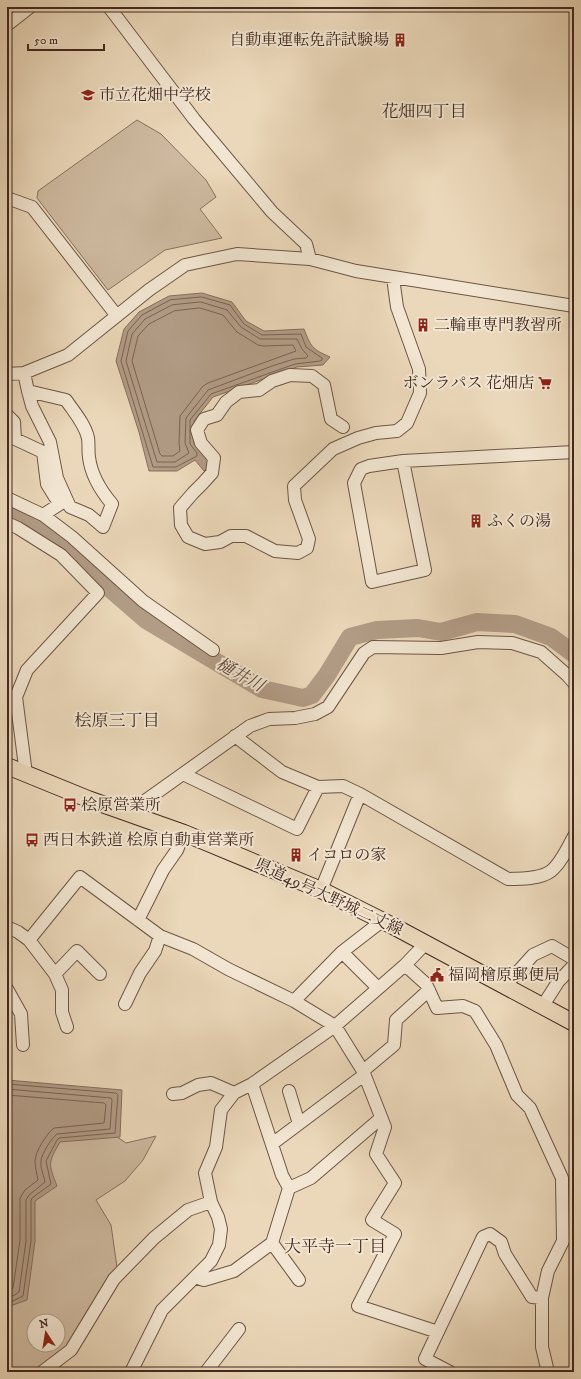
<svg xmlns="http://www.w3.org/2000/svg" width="581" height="1379" font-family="'IM FELL DW Pica','Noto Serif JP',serif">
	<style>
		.green { fill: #cebaa0; stroke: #887260; fill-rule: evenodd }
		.water { fill: #b29c86; stroke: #866e5d }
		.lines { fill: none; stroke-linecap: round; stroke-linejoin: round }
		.shore { stroke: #7a6253; stroke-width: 1 }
		.river { stroke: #b29c86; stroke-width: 18 }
		.minor-casing { stroke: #6d5546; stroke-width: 14 }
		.major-casing { stroke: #432920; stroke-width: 18 }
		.minor { stroke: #f2e6d2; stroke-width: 12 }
		.major { stroke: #ebd8ba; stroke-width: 16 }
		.labels { text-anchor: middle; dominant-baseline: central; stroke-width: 4; stroke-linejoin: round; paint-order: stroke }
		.poi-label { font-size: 16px; fill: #432920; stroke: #f2e6d2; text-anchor: start }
		.street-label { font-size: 16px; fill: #432920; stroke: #f2e6d2 }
		.neighbourhood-label { font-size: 17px; fill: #432920; stroke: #f2e6d2 }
		.water-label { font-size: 17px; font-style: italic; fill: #5f463a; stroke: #f2e6d2 }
	</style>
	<rect width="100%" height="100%" fill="#ebd8ba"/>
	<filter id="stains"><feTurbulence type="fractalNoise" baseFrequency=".005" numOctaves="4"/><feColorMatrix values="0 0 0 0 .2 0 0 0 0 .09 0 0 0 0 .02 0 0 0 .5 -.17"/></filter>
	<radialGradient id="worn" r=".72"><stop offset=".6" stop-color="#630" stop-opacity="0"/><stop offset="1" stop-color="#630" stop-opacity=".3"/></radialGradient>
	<path class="green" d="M137,120L161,134L206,180L216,197L200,209L222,238L165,250L108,290L37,198L38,191Z
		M107,1130L126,1143L156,1136L143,1160L125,1181L96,1200L111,1225L117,1267L69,1347L36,1372H7V1282L44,1160L59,1133ZM34,1321H58V1345H34Z"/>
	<path class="water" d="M202,293L232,302L246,321L264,331L304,329C311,347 312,349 330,357L323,365L297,367L213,397L194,421V443L211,464L204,471L195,460L177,471H149L139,432L116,361L124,329L139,312L169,296Z
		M7,1080L122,1090L120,1137L60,1142C48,1163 48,1163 57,1186L35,1201V1241L27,1300L10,1306L7,1300Z"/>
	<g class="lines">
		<path class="shore" d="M202,297L230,305L244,324L262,335L301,334L306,347L322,358V360L320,361L295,364L211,394L190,420V444L197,453V456L176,467H153L121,361L128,331L142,315L170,300Z
			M201,302L227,310L241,327L260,339H297L302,349L308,356L306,358L294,359L272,366L208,390L186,418L185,443L189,453L175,462H157L126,361L132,334L145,319L172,305Z
			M200,308L223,315L237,332L258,345L263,346L293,345L296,351L208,383L203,386L180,416L179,443L180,451L173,456H162L160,454L132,361L138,336L149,324L174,311Z
			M7,1084L116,1093L118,1095L115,1133L59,1138L57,1140L46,1161L51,1184L32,1198L31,1201V1241L23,1296L13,1301L7,1300
			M7,1089L111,1098L112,1100L110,1129L57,1134C52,1137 41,1155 41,1161C40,1168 44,1176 45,1182L29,1195L26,1200V1241L19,1292L13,1296L7,1295
			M7,1095L104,1103L106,1105L104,1123L54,1128C47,1133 35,1152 35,1161C35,1167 37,1174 38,1180L25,1190L20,1198V1240L13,1288L12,1289H7"/>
		<path class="river" d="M7,512L40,528L146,620L262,689L303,698L312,695L327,675L350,637L377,630L418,628L441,632L477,622L515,624L551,637L574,654"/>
		<g class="minor-casing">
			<path id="minor" d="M109,7L194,119L272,212L306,244L310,259
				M7,25L30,7
				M7,198L32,207L117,316
				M24,373L28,391L66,400C74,412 85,424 88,438C89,444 88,451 89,457C91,475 101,491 112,504L103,527L89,515L70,507L57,478L50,442L32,406L28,391
				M7,374L24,373L68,355L149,290L185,265L237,254L310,259L356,271L574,306
				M7,415L14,422L15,439L43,452L47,484L55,497
				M343,427L331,419L324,385L312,376L290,375L272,381L259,390L239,392L226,402L217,415L204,419L197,430L201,443L214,458L212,473L202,484L193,493L180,508L181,525L188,537L205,544L220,542L231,536H246L275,551L298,553L307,548L309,539L295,500L294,486L333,449L358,438L376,433L397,431L407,423L420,393L419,369L397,307L393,278
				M403,461L425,570L372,582L354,483L361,469L369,466L403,461L574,452
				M7,498L43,515L72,537L143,601L213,650
				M43,515L66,500
				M7,523L18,528L61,555L98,593L27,670L16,697L26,774
				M235,736L282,772L318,787L343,786L360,794
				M183,774L297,829L318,787
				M128,813L250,726L269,719L295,718L315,714L328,707L364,653L373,647L441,648L478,642L512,643L541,652L567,675L574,683
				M321,890L360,794L508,879C520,879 541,879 551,871C561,863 568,847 574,836
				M138,920L163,870L177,850L184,833
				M7,927L18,932L29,940L55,974L62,990V1012L67,1027
				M29,940L80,877L160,936L193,949L228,969L294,1001L335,1026L363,1071L385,1127L376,1154L395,1183L372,1220L395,1234L358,1306L438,1332
				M425,944L405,965L426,984L437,1008L463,1006L475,1011L496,1045L517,1095L530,1108L562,1178L563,1241L548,1271L542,1298V1347L548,1372
				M342,952L378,988
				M55,974L77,951L100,974
				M505,986L533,955L552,946L574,959
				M7,989L21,1014L23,1045
				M294,1001L342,952L382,921
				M125,1004L140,973L155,951L160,936
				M542,1007L558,982L574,965
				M363,1071L394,1045L396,1020L429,990
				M289,1091L299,1124
				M173,1094L182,1093L198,1085L211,1083L234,1093
				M272,1144L364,1075
				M289,1188L311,1178L381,1118
				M272,1243L299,1280
				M195,1277L204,1280L234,1271L272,1243L289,1188L282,1175L252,1084
				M42,1372L71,1350L114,1279L154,1238L188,1210L211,1202
				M131,1372L162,1310L211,1261L219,1245L221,1229L218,1217L211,1202L205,1173L216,1147L221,1110L234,1093L252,1084L335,1026L405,965
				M206,1372L239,1329
				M450,1372L425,1359L483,1237L490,1234L501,1242L505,1254L532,1297L542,1298"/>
		</g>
		<g class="major-casing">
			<path id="major" d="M7,766L88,799L184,833L321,890L393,926L574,1023"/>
		</g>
		<use href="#minor" class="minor"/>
		<use href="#major" class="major"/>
	</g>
	<defs>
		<g id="building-bare" transform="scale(1.08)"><path d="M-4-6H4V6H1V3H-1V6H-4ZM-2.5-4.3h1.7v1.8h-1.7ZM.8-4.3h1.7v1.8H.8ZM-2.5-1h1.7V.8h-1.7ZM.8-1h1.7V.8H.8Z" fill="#8f2418" stroke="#f2e6d2" stroke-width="2.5" paint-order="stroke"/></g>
		<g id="school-bare" transform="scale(1.08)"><path d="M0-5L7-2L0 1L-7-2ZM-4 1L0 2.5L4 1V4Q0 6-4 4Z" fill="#8f2418" stroke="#f2e6d2" stroke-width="2.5" paint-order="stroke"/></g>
		<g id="supermarket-bare" transform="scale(1.08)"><path d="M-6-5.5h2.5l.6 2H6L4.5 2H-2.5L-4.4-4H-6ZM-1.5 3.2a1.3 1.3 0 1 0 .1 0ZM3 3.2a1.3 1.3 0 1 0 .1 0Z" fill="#8f2418" stroke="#f2e6d2" stroke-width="2.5" paint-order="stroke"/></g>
		<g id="bus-bare" transform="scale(1.08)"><path d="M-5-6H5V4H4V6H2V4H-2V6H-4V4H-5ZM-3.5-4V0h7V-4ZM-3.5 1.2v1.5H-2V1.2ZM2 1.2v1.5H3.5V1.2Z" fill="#8f2418" stroke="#f2e6d2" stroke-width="2.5" paint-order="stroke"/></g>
		<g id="civic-bare" transform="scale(1.08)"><path d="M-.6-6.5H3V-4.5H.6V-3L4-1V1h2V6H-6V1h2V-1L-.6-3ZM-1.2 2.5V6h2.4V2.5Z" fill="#8f2418" stroke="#f2e6d2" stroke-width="2.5" paint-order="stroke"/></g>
	</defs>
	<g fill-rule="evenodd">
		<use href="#building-bare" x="400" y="40"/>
		<use href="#school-bare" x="88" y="95"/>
		<use href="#building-bare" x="423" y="325"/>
		<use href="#supermarket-bare" x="545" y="383"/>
		<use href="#building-bare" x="476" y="521"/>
		<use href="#bus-bare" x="70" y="805"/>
		<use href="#bus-bare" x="32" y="840"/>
		<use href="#building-bare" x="296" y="855"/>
		<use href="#civic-bare" x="437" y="975"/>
	</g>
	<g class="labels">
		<g class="poi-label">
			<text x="389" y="40" text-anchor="end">自動車運転免許試験場</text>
			<text x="99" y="95">市立花畑中学校</text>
			<text x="434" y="325">二輪車専門教習所</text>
			<text x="534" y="383" text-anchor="end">ボンラパス 花畑店</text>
			<text x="487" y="521">ふくの湯</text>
			<text x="81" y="805">桧原営業所</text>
			<text x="43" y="840">西日本鉄道 桧原自動車営業所</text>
			<text x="307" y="855">イコロの家</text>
			<text x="448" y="975">福岡檜原郵便局</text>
		</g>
		<g class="street-label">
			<text transform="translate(329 897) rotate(25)">県道49号大野城二丈線</text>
		</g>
		<g class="neighbourhood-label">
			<text x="424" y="112">花畑四丁目</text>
			<text x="117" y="721">桧原三丁目</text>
			<text x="335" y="1247">大平寺一丁目</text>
		</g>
		<g class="water-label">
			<text transform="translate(240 675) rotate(29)">樋井川</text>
		</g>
	</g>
	<rect width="581" height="1379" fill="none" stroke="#ebd8ba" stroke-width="24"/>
	<rect x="8" y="8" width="565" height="1363" fill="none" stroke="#432920" stroke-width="2"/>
	<rect x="12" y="12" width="557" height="1355" fill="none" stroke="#432920"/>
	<g transform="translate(46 1333) rotate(348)"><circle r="19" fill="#f2e6d2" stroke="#ac9a8b"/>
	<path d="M0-3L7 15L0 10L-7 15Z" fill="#8f2418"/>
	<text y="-6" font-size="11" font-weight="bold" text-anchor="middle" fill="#432920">N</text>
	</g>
	<path d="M28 44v6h76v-6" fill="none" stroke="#432920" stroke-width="2"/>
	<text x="34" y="44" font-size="12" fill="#432920" stroke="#f2e6d2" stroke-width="3" paint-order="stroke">50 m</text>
	<rect width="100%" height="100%" filter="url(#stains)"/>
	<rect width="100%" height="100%" fill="url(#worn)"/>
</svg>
